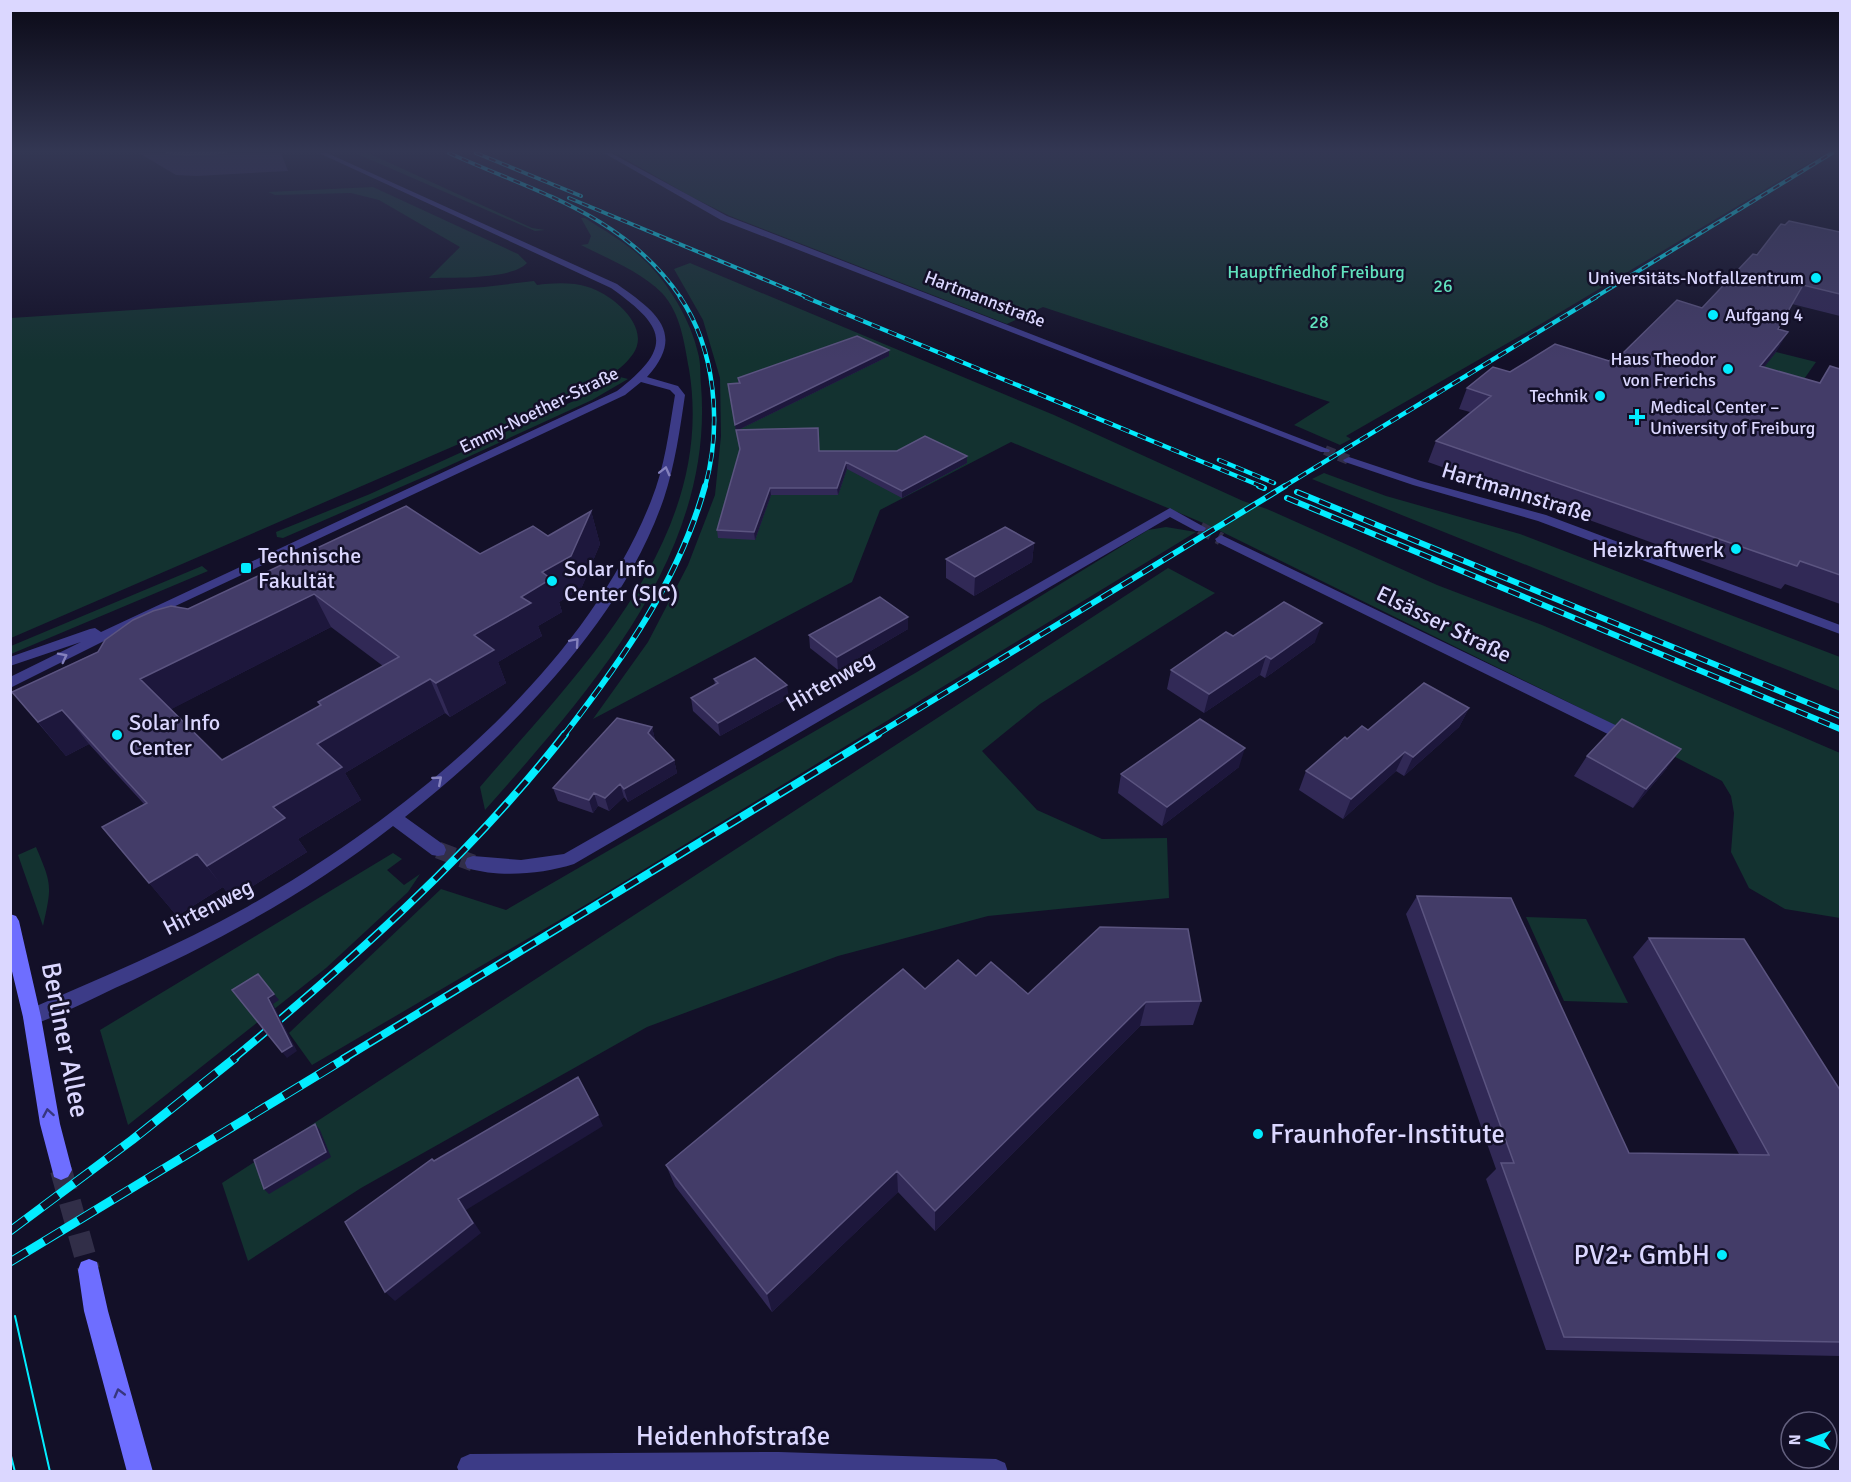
<svg xmlns="http://www.w3.org/2000/svg" width="1851" height="1482" font-family="Signika,sans-serif">
	<style>
		.green { fill: #133230 }
		.lines { fill: none; stroke-linecap: round; stroke-linejoin: round }
		.minor-tunnel-far1 { stroke: #312e48; stroke-width: 13; stroke-dasharray: 13 7; stroke-linecap: butt }
		.minor-tunnel { stroke: #312e48; stroke-width: 17; stroke-dasharray: 17 8; stroke-linecap: butt }
		.tertiary-tunnel { stroke: #312e48; stroke-width: 10; stroke-dasharray: 10 5; stroke-linecap: butt }
		.secondary-tunnel { stroke: #312e48; stroke-width: 22; stroke-dasharray: 22 11; stroke-linecap: butt }
		.minor { fill: #3c3b87; fill-rule: evenodd }
		.tertiary { fill: #3c3b87; fill-rule: evenodd }
		.secondary { fill: #6e6eff; fill-rule: evenodd }
		.tram { stroke: #03ecff; stroke-width: 2 }
		.rail-far4-casing { stroke: #03ecff; stroke-width: 4 }
		.rail-far3-casing { stroke: #03ecff; stroke-width: 4.5 }
		.rail-far2-casing { stroke: #03ecff; stroke-width: 6 }
		.rail-far1-casing { stroke: #03ecff; stroke-width: 8 }
		.rail-casing { stroke: #03ecff; stroke-width: 9 }
		.rail-far4 { stroke: #131028; stroke-width: 2; stroke-dasharray: 7; stroke-linecap: butt }
		.rail-far3 { stroke: #131028; stroke-width: 3; stroke-dasharray: 9; stroke-linecap: butt }
		.rail-far2 { stroke: #131028; stroke-width: 4; stroke-dasharray: 12; stroke-linecap: butt }
		.rail-far1 { stroke: #131028; stroke-width: 5; stroke-dasharray: 15; stroke-linecap: butt }
		.rail { stroke: #131028; stroke-width: 7; stroke-dasharray: 20; stroke-linecap: butt }
		.wall { fill: #312956; fill-rule: evenodd }
		.shaded-wall { fill: #1d173c }
		.building { fill: #433c68; stroke: #5b5480; stroke-width: 1.5; fill-rule: evenodd }
		.oneway { stroke: #8481bd }
		.oneway2 { stroke: #37367e }
		.poi-dot { fill: #03ecff; stroke: #131028; stroke-width: 2 }
		.labels { text-anchor: middle; dominant-baseline: central; stroke-width: 5; stroke-linejoin: round; paint-order: stroke }
		.far-park-label { font-size: 18px; fill: #61e1be; stroke: #131028 }
		.far-poi-label { font-size: 18px; fill: #dbd7ff; stroke: #131028; text-anchor: end }
		.far-street-label { font-size: 18px; fill: #dbd7ff; stroke: #131028 }
		.street-label { font-size: 22px; fill: #dbd7ff; stroke: #131028 }
		.poi-label { font-size: 22px; fill: #dbd7ff; stroke: #131028; text-anchor: start }
		.near-street-label { font-size: 27px; fill: #dbd7ff; stroke: #131028 }
		.near-poi-label { font-size: 27px; fill: #dbd7ff; stroke: #131028; text-anchor: start }
	</style>
	<rect width="100%" height="100%" fill="#131028"/>
	<path class="green" d="M355,153H368L532,228L545,230L535,231Z
		M615,153H1826L1539,325L1346,436L1351,439L1340,445L1294,425L1330,402L1043,307L1007,324L730,216L690,196Z
		M373,187L518,254L527,263C511,280 452,277 429,278L460,247L379,200L351,193L275,195L268,192Z
		M581,218H585C605,231 627,243 644,260C668,282 691,321 698,353C701,363 700,375 701,385C715,554 589,692 485,810L480,787C580,670 717,538 689,369C684,342 681,314 662,293C640,271 608,259 581,245L588,244L591,236Z
		M690,263L1054,415L1243,501L1267,509L1437,585L1542,625L1840,753V918L1785,909L1749,888L1731,852L1734,813L1731,796L1722,781L1572,704L1208,525L1011,442L880,510L852,582L593,719L648,642L688,565L715,495L721,436L720,378L703,320L674,269Z
		M534,281L537,285C552,283 573,282 588,287C612,294 652,327 633,354C618,375 594,385 572,395L11,638V318L484,287Z
		M1776,352L1816,362L1788,402L1734,405Z
		M620,377L628,379L592,400L433,473L283,538L277,537L276,532L370,494L600,389Z
		M1324,473L1386,496L1520,534L1840,657V691L1312,479Z
		M1166,527L1196,532L592,901L312,1065L289,1033L441,889L506,910L917,672L1148,530Z
		M202,566L208,571L11,654V646Z
		M1168,568L1215,593L1040,704L982,751L1037,810L1102,839L1167,838L1169,898L988,916L838,956L647,1027L361,1188L248,1261L222,1183Z
		M36,847C52,885 52,885 43,926L18,855Z
		M393,853L402,859L387,870L404,885L420,874L408,892L326,968L128,1125L100,1030Z
		M1526,917L1586,919L1628,1003L1564,1001Z"/>
	<g class="lines">
		<path class="minor-tunnel-far1" d="M1200,528L1221,539"/>
		<path class="minor-tunnel" d="M438,850L473,863"/>
		<path class="tertiary-tunnel" d="M1325,450L1349,460"/>
		<path class="secondary-tunnel" d="M61,1170L89,1270"/>
		<path class="minor" d="M319,153H327L617,284C655,311 687,333 647,377L678,386L685,395C680,429 675,465 664,498C621,624 507,736 405,817L444,845L446,850L444,855L438,856L432,855L393,826C308,893 214,944 115,988C88,1001 60,1015 32,1025L25,1023L23,1017L25,1011C100,978 176,947 247,907C404,818 583,673 651,501C665,467 669,430 675,395L670,390L641,382L625,395L154,616L10,688V677L81,642L10,666V657L90,629L95,628L101,632L617,391C674,347 666,327 611,288Z
			M1170,508L1206,528L1204,531H1196L1170,517L574,864C542,874 500,878 467,868L465,863L467,858L473,856L521,860L564,854Z
			M1221,535L1634,734L1636,738L1629,743L1624,742L1217,542L1215,539Z
			M779,1452L996,1459L1005,1463L1008,1472H459L457,1467L461,1458L470,1454Z"/>
		<path class="tertiary" d="M604,153H611L727,216L1330,450L1329,452H1321L721,220Z
			M1349,457L1421,481L1546,515L1840,625V634L1538,521L1413,485L1345,462L1343,460Z"/>
		<path class="secondary" d="M10,914L16,916L19,921L41,1017L60,1124L72,1170L68,1177L61,1180L54,1177L40,1124L23,1017L10,963Z
			M89,1259L97,1262L108,1311L153,1472H127L84,1311L78,1270L81,1262Z"/>
		<path class="tram" d="M15,1316L50,1472
			M10,1452L15,1472"/>
		<g class="rail-far4-casing">
			<path id="rail-far4" d="M449,153C537,193 624,214 681,298
				M476,153L581,196
				M569,198L809,298
				M1594,298L1832,153"/>
		</g>
		<g class="rail-far3-casing">
			<path id="rail-far3" d="M680,297C716,350 722,426 705,487
				M805,297L1263,487
				M1219,460L1274,483
				M1283,487L1596,297"/>
		</g>
		<g class="rail-far2-casing">
			<path id="rail-far2" d="M1259,486L1264,488
				M1297,492L1840,716
				M1287,498L1840,729
				M564,735C623,659 679,580 705,486
				M876,735L1285,486"/>
		</g>
		<g class="rail-far1-casing">
			<path id="rail-far1" d="M233,1059C352,960 470,856 565,734
				M343,1059L878,734"/>
		</g>
		<g class="rail-casing">
			<path id="rail" d="M10,1231L132,1140L235,1058
				M10,1262L346,1058"/>
		</g>
		<use href="#rail-far4" class="rail-far4"/>
		<use href="#rail-far3" class="rail-far3"/>
		<use href="#rail-far2" class="rail-far2"/>
		<use href="#rail-far1" class="rail-far1"/>
		<use href="#rail" class="rail"/>
	</g>
	<path class="wall" d="M139,153H281L288,171L197,176L176,175Z
		M1840,232V316L1792,304L1778,329L1776,352L1764,367L1820,383L1840,369V604L1785,584L1781,589L1428,462L1436,441L1470,412L1459,409L1467,388L1510,372L1609,361L1623,353L1702,308L1757,255Z
		M889,356L738,430L819,451L967,463L902,498L847,469L838,495H771L755,540L718,538L717,530L740,450L728,384H738V378Z
		M591,511L600,544L581,589L559,602L562,612L538,626L542,636L498,662L506,683L450,717L445,713L345,773L361,800L298,839L307,852L232,899L223,887L177,916L102,827L144,804L89,744L66,756L12,692L188,609L480,554L548,536ZM331,627L383,666L318,702L320,706L222,760L171,709Z
		M1034,543L1032,562L974,596L946,578V559Z
		M908,617V629L838,670L810,648L809,635Z
		M1233,636L1315,642L1265,678L1260,675L1204,713L1167,689L1171,670Z
		M714,679L789,698L720,736L693,711L691,698L715,685Z
		M1469,708L1459,727L1404,776L1396,771L1343,819L1299,790L1306,771L1347,739L1368,730Z
		M652,727L655,740L674,760L677,773L628,802L624,797L609,811L598,806L593,813L558,801L553,788Z
		M1587,756L1667,768L1633,808L1574,776Z
		M1239,767L1162,826L1118,793L1121,774Z
		M1417,896L1629,1153L1739,1154L1633,957L1649,938L1840,1090V1356L1546,1350L1486,1179L1496,1169L1406,914Z
		M976,976L1028,994L1201,1001L1193,1025L1140,1026L935,1231L898,1192L772,1312L675,1186L666,1165L925,989Z"/>
	<path class="shaded-wall" d="M1788,332L1776,352L1748,387L1760,366Z
		M889,350V356L736,431L735,425Z
		M967,456V463L902,498V491Z
		M846,462L847,469L838,495L837,488Z
		M770,488L771,495L755,540L754,532Z
		M591,511L600,544L581,589L559,602L562,612L538,626L542,636L498,662L506,683L450,717L436,683L474,635L521,597Z
		M1034,543L1032,562L974,596L975,577Z
		M314,594L331,627L164,713L140,679Z
		M908,617V629L838,670L837,657Z
		M1322,623L1315,642L1265,678L1271,659Z
		M1266,656L1260,675L1204,713L1209,694Z
		M430,679L445,713L345,773L361,800L298,839L307,852L232,899L207,866L273,807L317,744Z
		M787,685L789,698L720,736L718,723Z
		M1469,708L1459,727L1404,776L1413,757Z
		M62,710L89,744L66,756L38,722Z
		M652,727L655,740L651,746L648,733Z
		M1245,748L1239,767L1162,826L1167,807Z
		M1681,749L1667,768L1633,808L1646,789Z
		M1405,752L1396,771L1343,819L1351,799Z
		M674,760L677,773L628,802L624,789Z
		M620,784L624,797L609,811L605,798Z
		M594,793L598,806L593,813L589,800Z
		M197,854L223,887L177,916L149,883Z
		M274,994L279,1000L273,1004L297,1051L287,1058L282,1052L268,998Z
		M1146,1002L1140,1026L935,1231V1211Z
		M598,1115L603,1126L466,1210L481,1233L395,1301L385,1292L458,1199Z
		M315,1124L320,1130L331,1157L269,1194L264,1189Z
		M897,1171L898,1192L772,1312L767,1294Z"/>
	<path class="building" d="M165,153H227L187,155Z
		M1789,221L1840,232V294L1803,285L1778,329L1788,332L1760,366L1820,383L1830,366L1840,369V575L1800,561L1797,566L1436,441L1491,396L1467,388L1493,367L1510,372L1555,344L1609,361L1619,352L1623,353L1677,300L1702,308L1753,254L1757,255L1781,224L1785,225Z
		M857,336L889,350L735,425L728,384L740,383L738,378Z
		M818,428L819,451H897L925,436L967,456L902,491L846,462L837,488H770L754,532L717,530L740,449L736,430Z
		M406,506L480,554L533,526L548,536L591,511L571,556L542,572L551,579L521,597L531,603L474,635L494,650L436,683L430,679L317,744L342,767L273,807L285,818L207,866L197,854L149,883L102,827L147,803L62,710L38,722L12,692L98,652L105,640L133,620L153,611L171,606L188,609ZM314,594L399,657L318,702L321,705L222,760L140,679Z
		M1005,527L1034,543L975,577L946,559Z
		M880,597L908,617L837,657L809,635Z
		M1284,602L1322,623L1271,659L1266,656L1209,694L1171,670L1226,632L1233,636Z
		M755,658L787,685L718,723L691,698L718,683L714,679Z
		M1424,683L1469,708L1413,757L1405,752L1351,799L1306,771L1345,737L1347,739L1362,726L1368,730Z
		M617,718L652,727L648,733L674,760L624,789L620,784L605,798L594,793L589,800L553,788Z
		M1200,719L1245,748L1167,807L1121,774Z
		M1622,719L1681,749L1646,789L1587,756Z
		M1417,896L1511,898L1629,1153L1769,1155L1649,938L1744,939L1840,1090V1342L1564,1337L1501,1163H1514Z
		M1100,927L1188,929L1201,1001L1146,1002L935,1211L897,1171L767,1294L666,1165L903,969L925,989L958,960L976,976L991,962L1028,994Z
		M258,974L274,994L268,998L292,1046L282,1052L232,990Z
		M578,1077L598,1115L458,1199L473,1223L385,1292L345,1222L432,1159L434,1161Z
		M315,1124L326,1152L264,1189L254,1160Z"/>
	<defs><path id="oneway-chevron" d="M-2-3.5L2.5 0L-2 3.5" fill="none" stroke-width="1.6" stroke-linecap="round" stroke-linejoin="round" transform="scale(1.5)"/></defs>
	<g class="oneway">
		<use href="#oneway-chevron" transform="translate(665 471) rotate(-76)"/>
		<use href="#oneway-chevron" transform="translate(575 642) rotate(-49)"/>
		<use href="#oneway-chevron" transform="translate(63 657) rotate(-27)"/>
		<use href="#oneway-chevron" transform="translate(438 780) rotate(-41)"/>
	</g>
	<g class="oneway2">
		<use href="#oneway-chevron" transform="translate(48 1113) rotate(-100)"/>
		<use href="#oneway-chevron" transform="translate(119 1393) rotate(-105)"/>
	</g>
	<linearGradient id="sky" x2="0" y2="1"><stop stop-color="#0a0916"/><stop offset="0.42" stop-color="#333753"/><stop offset="1" stop-color="#333753" stop-opacity="0"/></linearGradient>
	<rect width="1851" height="360" fill="url(#sky)"/>
	<g class="poi-dot">
		<circle cx="1816" cy="278" r="6"/>
		<circle cx="1713" cy="315" r="6"/>
		<circle cx="1728" cy="369" r="6"/>
		<circle cx="1600" cy="396" r="6"/>
		<path d="M1634 408h6v6h6v6h-6v6h-6v-6h-6v-6h6z"/>
		<circle cx="1736" cy="549" r="6"/>
		<rect x="240" y="562" width="12" height="12" rx="3"/>
		<circle cx="552" cy="581" r="6"/>
		<circle cx="117" cy="735" r="6"/>
		<circle cx="1258" cy="1134" r="6"/>
		<circle cx="1722" cy="1255" r="6"/>
	</g>
	<g class="labels">
		<g class="far-park-label">
			<text x="1316" y="272">Hauptfriedhof Freiburg</text>
			<text x="1443" y="286">26</text>
			<text x="1319" y="322">28</text>
		</g>
		<g class="far-poi-label">
			<text x="1804" y="278">Universitäts-Notfallzentrum</text>
			<text x="1725" y="315" text-anchor="start">Aufgang 4</text>
			<text x="1716" y="359">Haus Theodor<tspan x="1716" dy="21">von Frerichs</tspan></text>
			<text x="1588" y="396">Technik</text>
			<text x="1650" y="407" text-anchor="start">Medical Center –<tspan x="1650" dy="21">University of Freiburg</tspan></text>
		</g>
		<g class="far-street-label">
			<text transform="translate(985 299) rotate(21)">Hartmannstraße</text>
			<text transform="translate(539 410) rotate(-26)">Emmy-Noether-Straße</text>
		</g>
		<g class="street-label">
			<text transform="translate(1517 492) rotate(17)">Hartmannstraße</text>
			<text transform="translate(1444 624) rotate(26)">Elsässer Straße</text>
			<text transform="translate(830 681) rotate(-30)">Hirtenweg</text>
			<text transform="translate(208 907) rotate(-27)">Hirtenweg</text>
		</g>
		<g class="poi-label">
			<text x="1724" y="549" text-anchor="end">Heizkraftwerk</text>
			<text x="258" y="555">Technische<tspan x="258" dy="25">Fakultät</tspan></text>
			<text x="564" y="568">Solar Info<tspan x="564" dy="25">Center (SIC)</tspan></text>
			<text x="129" y="722">Solar Info<tspan x="129" dy="25">Center</tspan></text>
		</g>
		<g class="near-street-label">
			<text transform="translate(65 1040) rotate(79)">Berliner Allee</text>
			<text x="733" y="1436">Heidenhofstraße</text>
		</g>
		<g class="near-poi-label">
			<text x="1270" y="1134">Fraunhofer-Institute</text>
			<text x="1710" y="1255" text-anchor="end">PV2+ GmbH</text>
		</g>
	</g>
	<rect width="1851" height="1482" fill="none" stroke="#dbd7ff" stroke-width="24"/>
	<g transform="translate(1809 1440) rotate(271)"><circle r="28" fill="#131028" stroke="#63607e" stroke-width="1.5"/>
	<path d="M0-4.5L10 22L0 15L-10 22Z" fill="#03ecff"/>
	<text y="-9" font-size="16" font-weight="bold" text-anchor="middle" fill="#dbd7ff">N</text>
	</g>
</svg>
